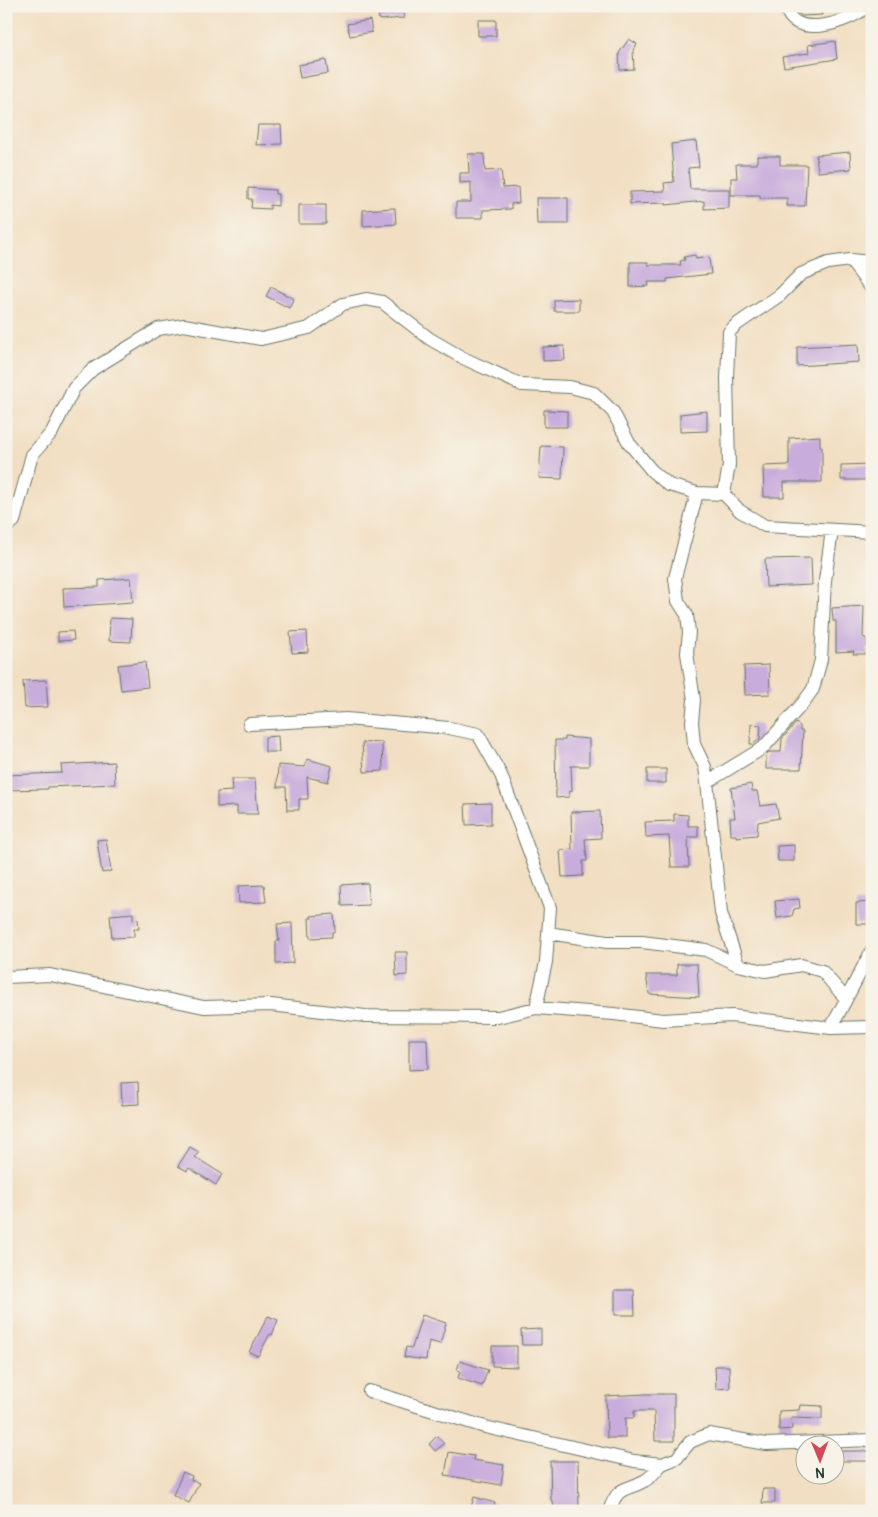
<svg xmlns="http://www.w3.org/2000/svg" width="878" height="1517" font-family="Pangolin,sans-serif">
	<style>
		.building { fill: #c8acdc }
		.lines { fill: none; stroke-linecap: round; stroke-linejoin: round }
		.minor-casing { stroke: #697666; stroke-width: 14 }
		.minor { stroke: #fff; stroke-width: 12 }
	</style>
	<rect width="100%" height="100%" fill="#f7f3e8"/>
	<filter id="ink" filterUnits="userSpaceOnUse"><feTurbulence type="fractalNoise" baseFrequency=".02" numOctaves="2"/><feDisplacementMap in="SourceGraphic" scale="10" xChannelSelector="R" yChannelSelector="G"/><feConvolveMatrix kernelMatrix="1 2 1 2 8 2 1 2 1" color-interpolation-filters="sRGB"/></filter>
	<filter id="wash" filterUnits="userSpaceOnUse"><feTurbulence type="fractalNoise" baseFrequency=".0096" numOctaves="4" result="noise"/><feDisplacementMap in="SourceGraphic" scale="20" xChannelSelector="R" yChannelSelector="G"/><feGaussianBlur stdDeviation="1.12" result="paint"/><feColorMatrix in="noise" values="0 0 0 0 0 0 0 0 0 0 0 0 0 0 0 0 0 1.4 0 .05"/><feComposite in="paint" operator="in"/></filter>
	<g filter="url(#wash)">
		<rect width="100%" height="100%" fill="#f2dfc3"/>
		<g id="blocks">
			<path class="building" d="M403,6L404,18L379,20L378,8Z
				M797,6H821L822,15L802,16L798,13Z
				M370,20L372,32L350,36L347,24Z
				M478,20H496V36H478Z
				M629,39L637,44L633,51L634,69L620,70L619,53Z
				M835,41L837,59L784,67L782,57L809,53L808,45Z
				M326,60L328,73L300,78L298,65Z
				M258,125H281L282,144L256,145Z
				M696,141L699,167L688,168L690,189H729V208L704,209V201L666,205V203L630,204V192L665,191L664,183L674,182L671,144Z
				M850,152L851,169L818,172L816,155Z
				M468,154H484L485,171L501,170L503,188L518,187L519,203L511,204V209L483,210V218H456V202H471V182L460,183V173H469Z
				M757,156H780V165H807L805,206H787V198H760V195H731V178H737L736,164H757Z
				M248,188L275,190V194H278V206L270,205V209L251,208L252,199H248Z
				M536,198H568V224H537Z
				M299,205H326V224H299Z
				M395,208L396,224L363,226V210Z
				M695,255L696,259L709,257L711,274L667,279V282H648L649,286L630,287V262H648V265H681L680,261L685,260L684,257Z
				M271,287L294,299L289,308L266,296Z
				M579,299V311H554V300Z
				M858,344L859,362L797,366V347Z
				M564,346L565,360L543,361V347Z
				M544,410L567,411V427H544Z
				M707,411V431L680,432V414Z
				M820,436V447H822V482H784V497H764L763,466L789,465V438Z
				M541,446L563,447L562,479L539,478Z
				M872,464V480H841V465Z
				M811,558L812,585L766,587L765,559Z
				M131,578L133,602L64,607L63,588L99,587V580Z
				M864,606L863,637L867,639V654H853L854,651L836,652V621H833L832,608Z
				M110,618L132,619L131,642L109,641Z
				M73,631L74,640L58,641V632Z
				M307,631L308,652L292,653L290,632Z
				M145,662L148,687L121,690L118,665Z
				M769,665L770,694L745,695L744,666Z
				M46,680L48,707L25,708L23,681Z
				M796,723L800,726V731H803L801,769H766V756L770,752H781L782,739Z
				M751,724L761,725L760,739L753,744H750Z
				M278,736L279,752H265V737Z
				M565,737L589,739V766H571L572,791L569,792V797L556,798L555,740H565Z
				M382,742L383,771L364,772L362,743Z
				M307,759L332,766L328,782L307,777L308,799H299V810H287L286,787H277L278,765L305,767Z
				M114,762L115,784L48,787V789L6,790V775L62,773L61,765Z
				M647,769H666V783H647Z
				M231,779H255L258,814H237V806L217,807V792L232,791Z
				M751,784L752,791H757L760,806L776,804L779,818L758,822L757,835L736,837V835H731L730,818H735L731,788Z
				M491,803V824L466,825L465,804Z
				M600,811L601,838L585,839L587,861H583V876L562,877L560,850L572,849L571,812Z
				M674,814L688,815V826H698V837H688L689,867H671L669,836L646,837L645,822L674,821Z
				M106,839L111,871L102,873L97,840Z
				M794,845V861H778L777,846Z
				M368,883L369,905L342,906L341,885Z
				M264,885L266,902L239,903L238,886Z
				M799,899L800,908L794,909L792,916L777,918L775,901Z
				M872,902V920H868V924H856V903Z
				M133,913V920L138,919L139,929H134V937L112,938L110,915Z
				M334,914L335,931L332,932V937L310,938L309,918H312L311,916Z
				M292,923L293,963L276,964V941H279L277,924Z
				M395,952H407V975L396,976Z
				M677,964H697L699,997L649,994L646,975H677Z
				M409,1039H427L428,1069L409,1070Z
				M138,1082L139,1104L122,1105L121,1083Z
				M190,1147L199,1152L195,1157L222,1174L216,1185L189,1168L187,1171L178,1166Z
				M615,1290H634L635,1315H615Z
				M422,1315L446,1323L440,1344L429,1341L426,1360L404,1357L406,1347L412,1348Z
				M268,1316L278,1320L272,1335L270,1334L258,1356L249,1352Z
				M541,1329V1345H522L521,1330Z
				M492,1346H517V1367L492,1366Z
				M460,1361L488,1370L482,1386L458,1378L460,1371L457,1370Z
				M715,1366H729L730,1388L716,1389Z
				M645,1394H674V1441H655L654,1411H634V1418H625V1438H607L606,1396Z
				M800,1405L822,1406V1419L791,1418L792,1429L779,1430V1411L799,1410Z
				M437,1436L444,1444L435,1451L429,1444Z
				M836,1451H872V1461H836Z
				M449,1452L474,1456L473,1460L504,1465L501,1485L445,1475Z
				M550,1461H578L579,1511H554L553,1501H551Z
				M183,1472L192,1476L191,1480L199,1483L189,1503L173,1495Z
				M763,1489H775V1503H762Z
				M474,1497L495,1503L493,1511H470Z"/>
		</g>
	</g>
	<g filter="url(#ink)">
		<use href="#blocks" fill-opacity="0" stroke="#697666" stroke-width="1"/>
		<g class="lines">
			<g class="minor-casing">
				<path id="minor" d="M786,6C791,41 850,23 867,6
					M850,260L872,289
					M697,493L675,578L678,601L687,615L689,632L687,653L694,700L692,722L694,744L705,767L707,782L721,913L738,965
					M724,494L729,465L727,378L729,332L736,325L780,295L801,274L828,263L850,260L872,262
					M6,527L14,521L32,455L52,432L74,388L93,369L158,329L184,325L261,339L309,328L343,304L366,299L382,302L430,339L463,358L522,385L570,387L594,393L613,412L629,443L652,471L669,485L697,493L724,494L740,511L765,526L872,532
					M249,724L346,719L449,728L478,734L501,775L550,908L546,962L536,1008
					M707,782L763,748L803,703L813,689L821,660L825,581L832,530
					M548,933L607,942H642L706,950L738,965L765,971L801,965L822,971L846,999
					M6,977L50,975L204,1007L271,1005L365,1016L498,1017L536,1008L614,1014L663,1020L732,1016L831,1028L872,1027
					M831,1028L872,950
					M369,1391L485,1427L634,1461L662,1464L677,1458L690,1442L709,1434L766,1444L872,1440
					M609,1511C619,1484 624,1492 644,1481C651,1478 657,1469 662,1464"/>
			</g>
			<use href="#minor" class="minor"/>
		</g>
	</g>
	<rect width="878" height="1517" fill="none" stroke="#f7f3e8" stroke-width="25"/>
	<g transform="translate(820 1460) rotate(179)"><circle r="24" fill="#f7f3e8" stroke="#a1aaa0"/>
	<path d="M0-4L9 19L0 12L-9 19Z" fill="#d1495b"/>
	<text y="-8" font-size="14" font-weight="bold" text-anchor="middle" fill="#1f3d34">N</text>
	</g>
</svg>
